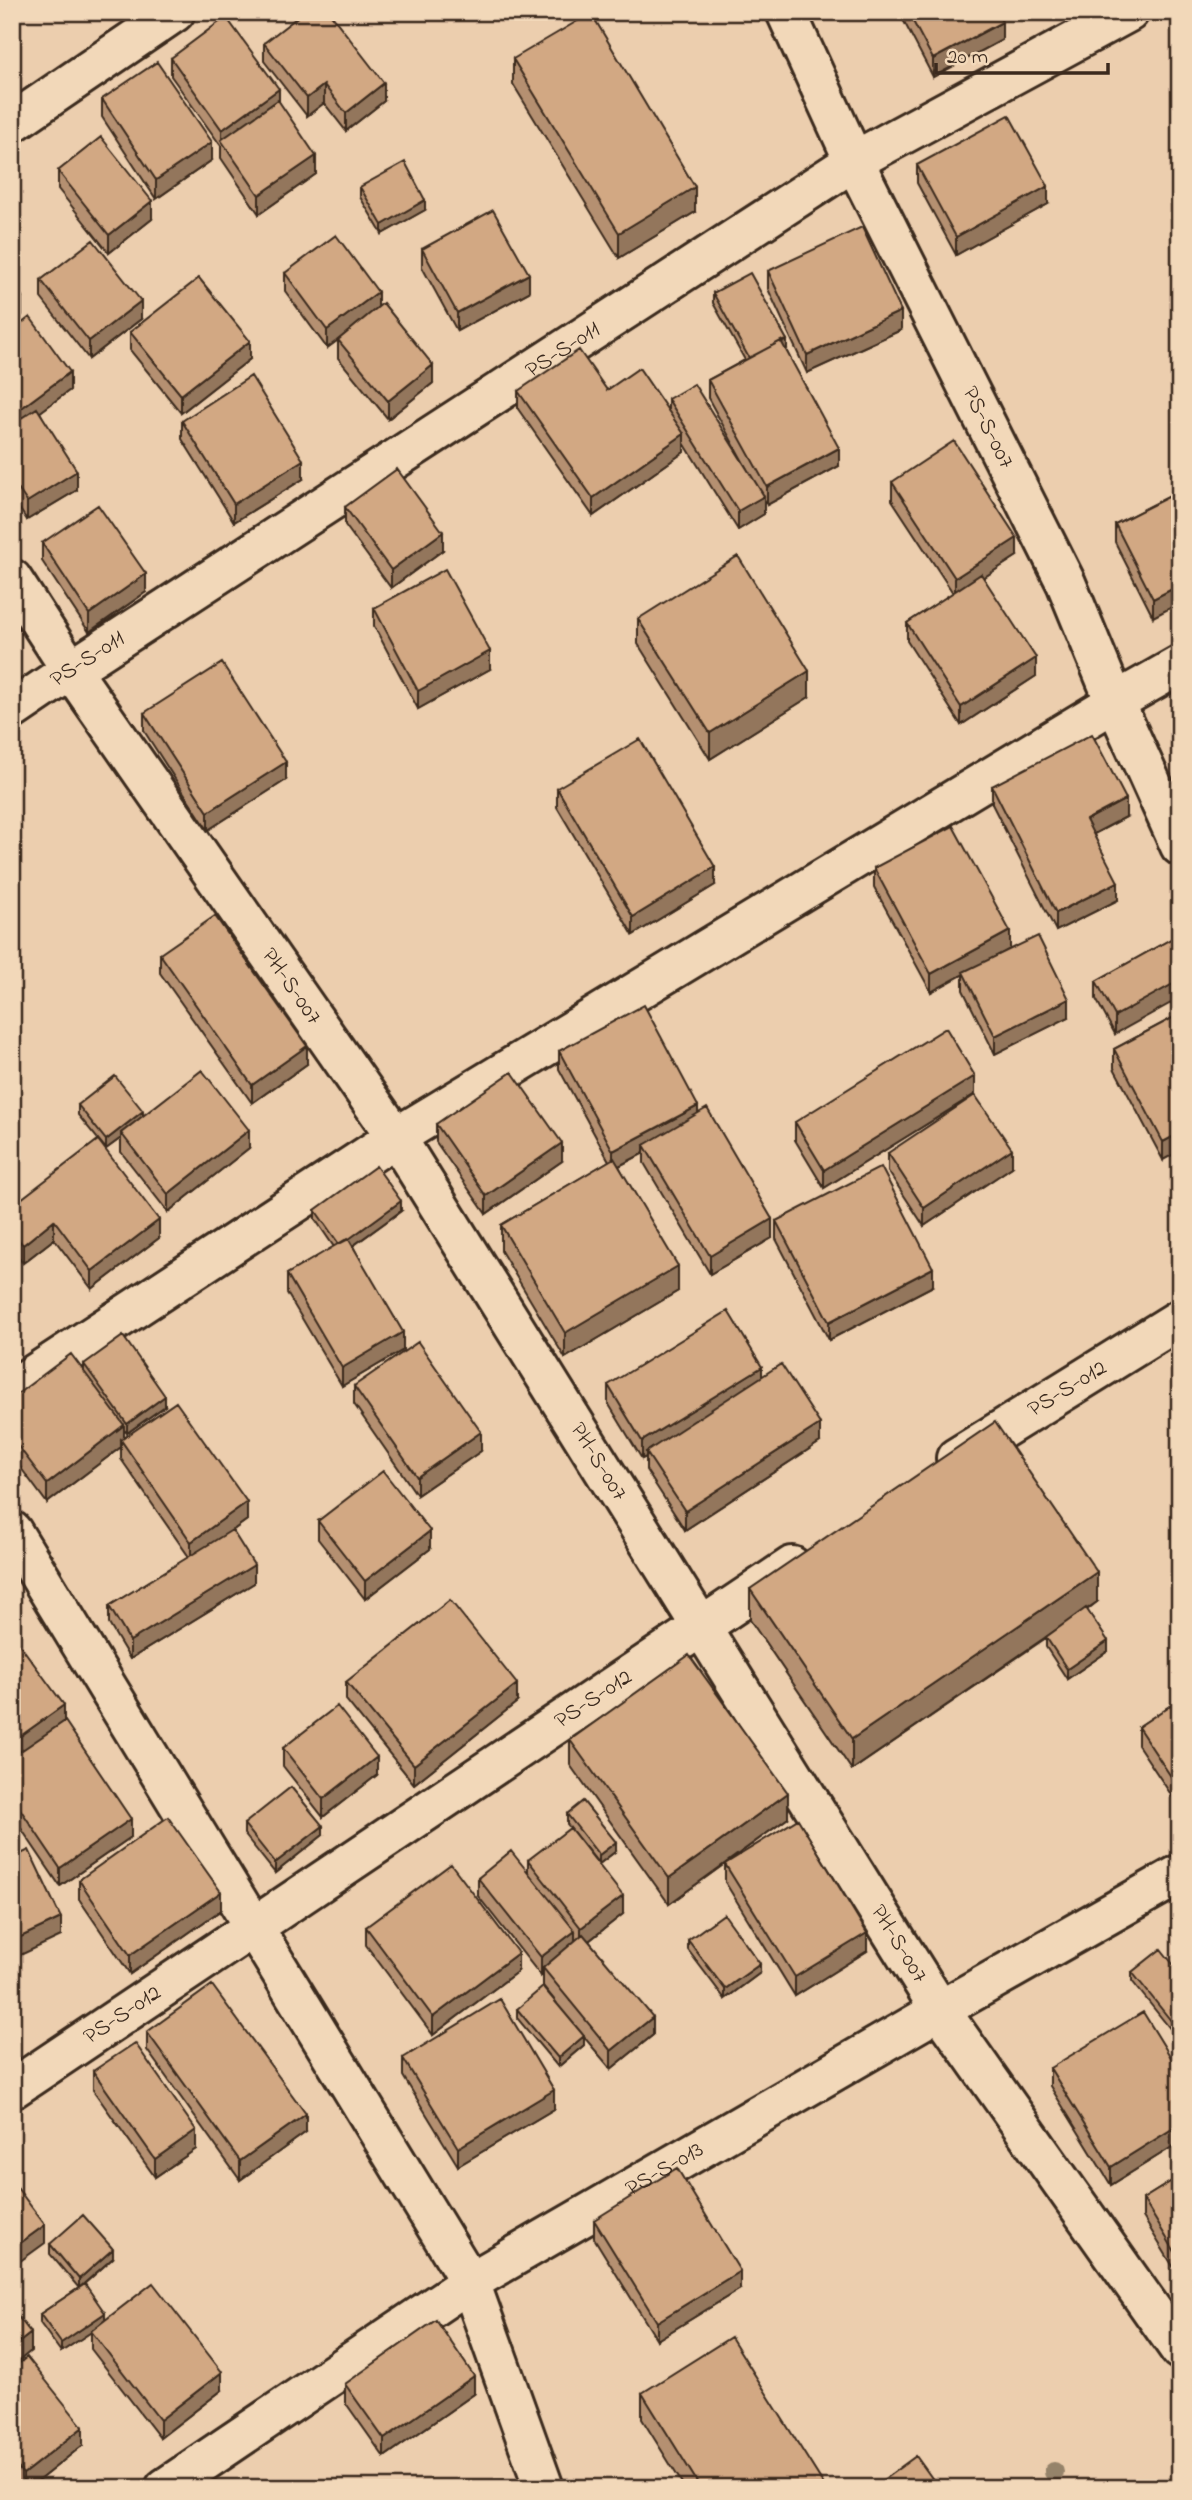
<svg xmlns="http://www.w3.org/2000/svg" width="1192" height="2500" font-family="'Indie Flower',sans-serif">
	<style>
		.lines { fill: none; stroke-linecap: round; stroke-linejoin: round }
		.minor-casing { stroke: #3b2a1e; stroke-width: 44 }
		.minor { stroke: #f2d8b9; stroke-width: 38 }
		.tree { fill: #95836a }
		.wall { fill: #b59071; stroke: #3b2a1e; stroke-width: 2 }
		.shaded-wall { fill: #93765c; stroke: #3b2a1e; stroke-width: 2 }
		.building { fill: #d2a883; stroke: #3b2a1e; stroke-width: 2 }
		.labels { text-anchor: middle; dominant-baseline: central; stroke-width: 5; stroke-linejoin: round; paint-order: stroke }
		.street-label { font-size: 23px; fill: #3b2a1e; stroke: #f2d8b9 }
	</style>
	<rect width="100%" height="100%" fill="#ecceae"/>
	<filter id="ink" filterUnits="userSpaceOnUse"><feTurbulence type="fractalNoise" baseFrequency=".0143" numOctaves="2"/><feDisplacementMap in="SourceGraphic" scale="14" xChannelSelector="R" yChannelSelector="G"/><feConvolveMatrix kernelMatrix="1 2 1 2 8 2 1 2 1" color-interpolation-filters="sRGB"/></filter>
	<g filter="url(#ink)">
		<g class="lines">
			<g class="minor-casing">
				<g id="minor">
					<path id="s1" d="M786,12L854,161L1066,583L1115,702L1180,846"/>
					<path d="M12,123L175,12"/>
					<path id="s2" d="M12,579L71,670L396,1137L940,2010L1180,2350"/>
					<path id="s3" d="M12,710L71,670L854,161L1129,12"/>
					<path d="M12,1389L396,1137L1115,702L1180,665"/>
					<path id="s4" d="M956,1458L1180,1319"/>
					<path d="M12,1531L470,2282L544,2488"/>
					<path id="s5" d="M12,2089L792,1566"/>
					<path id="s6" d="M165,2488L470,2282L940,2010L1180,1874"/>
				</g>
			</g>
			<use href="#minor" class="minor"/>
		</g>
		<circle class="tree" cx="1054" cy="2472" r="10"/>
		<path class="wall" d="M899,12H996L1002,40L933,77Z
			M264,43L384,101L346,131L324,103L307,116L264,61Z
			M171,58L279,102L316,174L259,214L221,158V146L171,76Z
			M513,59L695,212L619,258L513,84Z
			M102,99L212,160L156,199L102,117Z
			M917,165L1048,204L956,255L917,183Z
			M58,171L152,219L109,253L58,189Z
			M360,187L425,210L382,234L360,197Z
			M422,249L529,292L457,331L422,267Z
			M768,271L901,330L807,373L768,289Z
			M285,273L378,307L433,383L388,419L338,358V340L327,348L285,291Z
			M41,280L141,319L89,359L41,298Z
			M713,293L787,349L786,350L839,466L767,505L764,499V514L738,530L684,443V452L593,516L518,409V391L607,390L668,411V399L747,469L708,398V380L745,360L713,303Z
			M12,331L70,390L40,412L77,490L27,520L12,498Z
			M130,332L250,359L181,413L130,350Z
			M182,421L303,479L234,522L182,439Z
			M892,482L1017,556L983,578L1036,676L961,725L907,641V623L953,593L892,500Z
			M1180,491L1153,617L1115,542V524Z
			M345,507L443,550L391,588L345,525Z
			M42,543L146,592L89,632L42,561Z
			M374,608L490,669L418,709L374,626Z
			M638,619L809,697L710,759L638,644Z
			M144,713L286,780L208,830L144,731Z
			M992,786L1126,817L1094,834L1118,900L1056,931L992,804Z
			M557,788L715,885L633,935L557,807Z
			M874,868L1010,949L1069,1017L995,1054L963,990V974L931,992L874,887Z
			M1180,934L1115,1034L1096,999V981Z
			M160,954L307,1064L252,1103L160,973Z
			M1180,1014L1163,1160L1114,1068V1049Z
			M559,1051L698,1113L772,1238L710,1274L644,1163V1153L619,1166L678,1291L565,1358L501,1251V1225L609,1161L559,1069Z
			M975,1094L824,1188L795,1140V1122Z
			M78,1105L143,1116L249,1148L168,1212L121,1152V1138L106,1149L78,1115Z
			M436,1124L562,1161L486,1214L436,1142Z
			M888,1153L1012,1167L924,1226L888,1171Z
			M12,1206L159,1238L92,1289L54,1239L23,1263L12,1250Z
			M315,1210L401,1211L353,1246L403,1350L342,1386L287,1293V1274L334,1247L315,1219Z
			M776,1221L933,1286L829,1340L776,1239Z
			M84,1364L165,1406L127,1433L124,1430V1438L247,1520L232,1531L254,1583L130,1659L109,1624V1606L189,1557L121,1459V1447L47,1503L12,1456V1398L84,1372Z
			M762,1376L820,1442L685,1530L646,1470V1457L642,1459L608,1403V1385Z
			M354,1386L481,1451L417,1495L354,1404Z
			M318,1521L430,1549L365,1599L318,1539Z
			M750,1589L1097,1602L1087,1610L1108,1651L1067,1679L1046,1647V1638L852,1770L750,1620Z
			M12,1634L131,1837L60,1886L12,1815Z
			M346,1682L517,1702L414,1784L346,1700Z
			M1180,1699V1808L1138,1745V1727Z
			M570,1740L788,1818L669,1904L570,1765Z
			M283,1748L377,1775L323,1817L283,1766Z
			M567,1814L616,1851L599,1864L567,1824Z
			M244,1824L323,1835L275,1873L244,1834Z
			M528,1860L623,1914L589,1941L653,2035L611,2069L584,2037V2045L558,2067L517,2018V2009L556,2002L543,1986V1974L541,1976L478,1896V1878L528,1873Z
			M725,1864L867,1951L795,1996L725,1882Z
			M79,1880L221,1910L130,1974L79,1899Z
			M366,1927L518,1971L433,2035L366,1945Z
			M1180,1932V1956L1177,1952V1934Z
			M688,1940L760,1973L725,1999L688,1950Z
			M1132,1972L1180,1973V2041L1132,1981Z
			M147,2032L306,2132L240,2180L147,2050Z
			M403,2058L554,2109L458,2166L403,2076Z
			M1050,2068L1180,2072V2142L1111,2185L1050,2086Z
			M93,2071L196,2149L155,2177L93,2090Z
			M1180,2176V2278L1143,2217V2199Z
			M594,2220L740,2289L657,2340L594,2238Z
			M50,2244L113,2258L82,2286L105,2320L222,2390L160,2438L91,2349V2332L61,2352L40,2323V2314L79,2288L50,2254Z
			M12,2369L83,2445L29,2488H20L12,2479Z
			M345,2384L474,2394L384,2457L345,2402Z
			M642,2393L826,2488H685L642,2419Z"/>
		<path class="shaded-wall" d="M1002,22V40L933,77V59Z
			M384,83V101L346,131V113Z
			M324,85V103L307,116V98Z
			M279,89V107L222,142V130Z
			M212,142V160L156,199V180Z
			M316,156V174L259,214V195Z
			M1048,186V204L956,255V237Z
			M695,187V212L619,258V233Z
			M425,200V210L382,234V225Z
			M152,201V219L109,253V235Z
			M529,274V292L457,331V313Z
			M378,292V311L327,348V330Z
			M22,297V315L12,323V305Z
			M141,301V319L89,359V341Z
			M901,311V330L807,373V355Z
			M787,340V349L749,369V359Z
			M250,341V359L181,413V395Z
			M433,365V383L388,419V401Z
			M70,372V390L16,430V412Z
			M684,434V452L593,516V498Z
			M839,448V466L767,505V487Z
			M303,460V479L234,522V504Z
			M77,471V490L27,520V502Z
			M764,496V514L738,530V511Z
			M443,532V550L391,588V570Z
			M1017,538V556L955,596V578Z
			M146,574V592L89,632V614Z
			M1180,585V603L1153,617V599Z
			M490,651V669L418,709V691Z
			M1036,658V676L961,725V707Z
			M809,671V697L710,759V733Z
			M286,762V780L208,830V812Z
			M1126,799V817L1086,838V820Z
			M715,867V885L633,935V917Z
			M1118,882V900L1056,931V913Z
			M1010,931V949L931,992V974Z
			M1180,980V998L1115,1034V1016Z
			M1069,999V1017L995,1054V1036Z
			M307,1046V1064L252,1103V1085Z
			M975,1076V1094L824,1188V1170Z
			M698,1106V1124L644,1145V1153L613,1169V1151Z
			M143,1111V1120L121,1133V1138L106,1149V1140Z
			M249,1130V1148L168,1212V1194Z
			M1180,1133V1151L1163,1160V1142Z
			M562,1143V1161L486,1214V1196Z
			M1012,1149V1167L924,1226V1208Z
			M401,1201V1211L340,1255V1245Z
			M772,1219V1238L710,1274V1256Z
			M54,1220V1239L23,1263V1245Z
			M159,1220V1238L92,1289V1271Z
			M678,1266V1291L565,1358V1333Z
			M933,1268V1286L829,1340V1322Z
			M403,1332V1350L342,1386V1368Z
			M762,1367V1385L646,1452V1457L642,1459V1441Z
			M165,1396V1406L127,1433V1424Z
			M820,1424V1442L685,1530V1511Z
			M124,1425V1444L121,1440V1447L47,1503V1484Z
			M481,1432V1451L417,1495V1477Z
			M247,1502V1520L191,1560V1542Z
			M430,1531V1549L365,1599V1581Z
			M254,1565V1583L130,1659V1641Z
			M1097,1572V1602L852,1770V1739Z
			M1108,1641V1651L1067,1679V1669Z
			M517,1684V1702L414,1784V1765Z
			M64,1705V1723L12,1760V1742Z
			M377,1757V1775L323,1817V1799Z
			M788,1793V1818L669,1904V1878Z
			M131,1819V1837L60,1886V1868Z
			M323,1826V1835L275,1873V1863Z
			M616,1842V1851L599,1864V1855Z
			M221,1892V1910L130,1974V1955Z
			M623,1896V1914L581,1947V1928Z
			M61,1918V1936L12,1959V1941Z
			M575,1931V1949L543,1968V1974L541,1976V1957Z
			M867,1933V1951L795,1996V1977Z
			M518,1953V1971L433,2035V2017Z
			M760,1964V1973L725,1999V1989Z
			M653,2017V2035L611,2069V2051Z
			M584,2036V2045L558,2067V2058Z
			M554,2090V2109L458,2166V2148Z
			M306,2114V2132L240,2180V2161Z
			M1180,2124V2142L1111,2185V2167Z
			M196,2130V2149L155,2177V2159Z
			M45,2225V2243L12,2267V2249Z
			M113,2249V2258L79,2288V2279Z
			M740,2271V2289L657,2340V2322Z
			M105,2313V2323L61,2352V2343Z
			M31,2333V2351L12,2366V2348Z
			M222,2372V2390L160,2438V2420Z
			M474,2376V2394L384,2457V2439Z
			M83,2427V2445L29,2488H23V2474Z"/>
		<path class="building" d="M304,12H329L384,83L346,113L324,85L307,98L264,43Z
			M908,12H996L1002,22L933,59Z
			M591,13L695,187L619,233L513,59Z
			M226,17L279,89L222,130L171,58Z
			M157,62L212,142L156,180L102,99Z
			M278,100L316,156L259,195L221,140Z
			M1009,115L1048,186L956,237L917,165Z
			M101,137L152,201L109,235L58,171Z
			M405,162L425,200L382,225L360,187Z
			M493,210L529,274L457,313L422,249Z
			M862,227L901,311L807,355L768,271Z
			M336,235L378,292L327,330L285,273Z
			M93,240L141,301L89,341L41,280Z
			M750,273L787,340L781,342V341L749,358L713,293Z
			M199,278L250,341L181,395L130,332Z
			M12,284L22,297L12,305Z
			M383,303L433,365L388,401L338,340Z
			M30,317L70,372L16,412L12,407V331Z
			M781,341L839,448L767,487L708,380Z
			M579,350L607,390L639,368L684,434L593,498L518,391Z
			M251,376L303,460L234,504L182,421Z
			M694,384L764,496L738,511L668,399Z
			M37,408L77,471L27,502L12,480V424Z
			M954,441L1017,538L955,578L892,482Z
			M397,469L443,532L391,570L345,507Z
			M1180,491V585L1153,599L1115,524Z
			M98,505L146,574L89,614L42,543Z
			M738,556L809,671L710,733L638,619Z
			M445,569L490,651L418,691L374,608Z
			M981,574L1036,658L961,707L907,623Z
			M222,663L286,762L208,812L144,713Z
			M1092,734L1126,799L1086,820L1118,882L1056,913L992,786Z
			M640,739L715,867L633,917L557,788Z
			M953,826L1010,931L931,974L874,868Z
			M215,916L307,1046L252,1085L160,954Z
			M1180,934V980L1115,1016L1096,981Z
			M1038,936L1069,999L995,1036L963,972Z
			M644,1005L698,1106L613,1151L559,1051Z
			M1180,1014V1133L1163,1142L1114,1049Z
			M946,1028L975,1076L824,1170L795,1122Z
			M202,1070L249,1130L168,1194L121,1133Z
			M512,1072L562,1143L486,1196L436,1124Z
			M115,1076L143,1111L106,1140L78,1105Z
			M975,1095L1012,1149L924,1208L888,1153Z
			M707,1108L772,1219L710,1256L644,1145Z
			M98,1140L159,1220L92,1271L54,1220L23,1245L12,1232V1206Z
			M614,1158L678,1266L565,1333L501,1225Z
			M376,1166L401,1201L349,1239L339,1244L315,1210Z
			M881,1167L933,1268L829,1322L776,1221Z
			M348,1238L403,1332L342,1368L287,1274Z
			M728,1311L762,1367L642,1441L608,1385Z
			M123,1336L165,1396L127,1424L84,1364Z
			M418,1342L481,1432L417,1477L354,1386Z
			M71,1354L124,1425L47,1484L12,1438V1398Z
			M781,1364L820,1424L685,1511L646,1452Z
			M176,1402L247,1502L191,1542L121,1440Z
			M995,1422L1097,1572L852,1739L750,1589Z
			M383,1471L430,1531L365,1581L318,1521Z
			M232,1530L254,1565L130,1641L109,1606Z
			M450,1600L517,1684L414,1765L346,1682Z
			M1086,1608L1108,1641L1067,1669L1046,1637Z
			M12,1634L64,1705L12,1742Z
			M689,1655L788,1793L669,1878L570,1740Z
			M1180,1699V1790L1138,1727Z
			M337,1706L377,1757L323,1799L283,1748Z
			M65,1721L131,1819L60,1868L12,1797V1757Z
			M291,1787L323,1826L275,1863L244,1824Z
			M583,1801L616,1842L599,1855L567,1814Z
			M168,1817L221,1892L130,1955L79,1880Z
			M798,1819L867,1933L795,1977L725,1864Z
			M570,1828L623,1896L581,1928L528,1860Z
			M29,1850L61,1918L12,1941V1858Z
			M511,1851L575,1931L541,1957L478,1878Z
			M451,1864L518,1953L433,2017L366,1927Z
			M724,1914L760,1964L725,1989L688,1940Z
			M583,1934L653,2017L611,2051L543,1968Z
			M1161,1949L1180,1973V2032L1132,1972Z
			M212,1985L306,2114L240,2161L147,2032Z
			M543,1987L584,2036L558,2058L517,2009Z
			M500,1999L554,2090L458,2148L403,2058Z
			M1143,2012L1180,2072V2124L1111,2167L1050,2068Z
			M135,2043L196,2130L155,2159L93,2071Z
			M677,2168L740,2271L657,2322L594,2220Z
			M1180,2176V2260L1143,2199Z
			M12,2181L45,2225L12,2249Z
			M83,2215L113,2249L79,2279L50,2244Z
			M153,2283L222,2372L160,2420L91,2331Z
			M85,2284L105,2313L61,2343L40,2314Z
			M12,2309L31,2333L12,2348Z
			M436,2320L474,2376L384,2439L345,2384Z
			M731,2337L826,2488H701L642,2393Z
			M27,2357L83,2427L23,2474L12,2460V2369Z
			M916,2456L939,2488H872Z
			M330,2484L333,2488H325Z"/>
	</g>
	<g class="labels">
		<g class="street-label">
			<text stroke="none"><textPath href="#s3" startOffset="658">PS-S-011</textPath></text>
			<text stroke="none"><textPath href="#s1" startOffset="462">PS-S-007</textPath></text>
			<text stroke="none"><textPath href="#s3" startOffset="91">PS-S-011</textPath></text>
			<text stroke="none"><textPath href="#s2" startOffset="494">PH-S-007</textPath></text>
			<text stroke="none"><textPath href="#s4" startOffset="131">PS-S-012</textPath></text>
			<text stroke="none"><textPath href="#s2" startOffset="1060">PH-S-007</textPath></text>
			<text stroke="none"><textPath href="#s5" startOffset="700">PS-S-012</textPath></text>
			<text stroke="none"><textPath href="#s2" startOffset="1628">PH-S-007</textPath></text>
			<text stroke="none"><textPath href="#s5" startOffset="133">PS-S-012</textPath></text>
			<text stroke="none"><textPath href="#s6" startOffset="593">PS-S-013</textPath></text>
		</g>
	</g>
	<rect width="1192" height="2500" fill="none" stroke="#f2d8b9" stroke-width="42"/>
	<rect x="21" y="21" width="1150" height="2458" fill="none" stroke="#3b2a1e" stroke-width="2.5" filter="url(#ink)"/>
	<path d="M936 63v10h172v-10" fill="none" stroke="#3b2a1e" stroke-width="3.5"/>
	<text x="947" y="63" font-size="21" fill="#3b2a1e" stroke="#f2d8b9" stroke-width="5" paint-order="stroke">20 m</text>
</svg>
